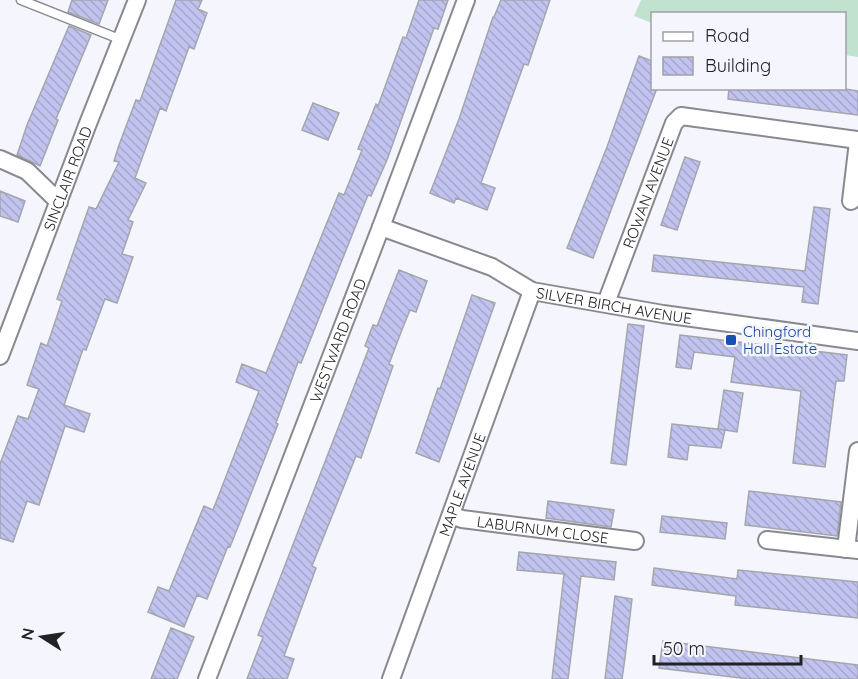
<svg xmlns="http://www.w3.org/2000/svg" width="858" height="679" font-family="Quicksand,sans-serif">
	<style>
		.green { fill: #c0e2cf }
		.building { fill: url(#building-back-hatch); stroke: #a5a6ad; stroke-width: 1.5 }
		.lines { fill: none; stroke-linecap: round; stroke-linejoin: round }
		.lane-casing { stroke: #898990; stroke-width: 11 }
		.street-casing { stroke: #898990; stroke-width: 20 }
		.lane { stroke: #fff; stroke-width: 8 }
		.street { stroke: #fff; stroke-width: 16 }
		.transit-dot { fill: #1a4fb4; stroke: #f5f6fd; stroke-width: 2 }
		.labels { text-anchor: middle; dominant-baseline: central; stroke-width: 5; stroke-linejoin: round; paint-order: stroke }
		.street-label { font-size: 15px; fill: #212224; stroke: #f5f6fd }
		.transit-label { font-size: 15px; fill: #164399; stroke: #f5f6fd; text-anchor: start }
	</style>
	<defs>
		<pattern id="building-back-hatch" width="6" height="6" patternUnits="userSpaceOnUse" patternTransform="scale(1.5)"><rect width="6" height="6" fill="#c1c3ef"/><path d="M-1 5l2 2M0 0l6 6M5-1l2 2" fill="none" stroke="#a6a7cd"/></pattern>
	</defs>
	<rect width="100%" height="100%" fill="#f5f6fd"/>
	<path class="green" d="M641,0H858V57L845,55L844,14H652V23L634,16Z"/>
	<path class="building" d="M72,0H108L99,24L68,12Z
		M176,0H202L198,9L207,13L194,49L189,47L166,111L160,108L135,178L146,183L128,220L133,222L122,254L133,257L117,303L105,299L86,350L83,349L64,405L90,414L84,432L65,426L39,505L27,501L13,542L0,538V464L18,416L28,419L39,389L27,385L41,343L47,346L62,301L57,299L89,207L96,209L119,162L114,161L119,145L136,100L140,101Z
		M419,0H448L438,29L434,28L387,160L371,196L368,195L301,363L298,362L276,423L278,424L240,522L230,547L228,546L207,599L197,595L184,627L148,612L158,587L169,591L204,506L213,510L259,391L236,382L242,364L266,373L339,193L344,195L362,150L358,149L376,104L378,106L403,37L406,38Z
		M501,0H550L528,65L524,64L481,183L495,188L487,210L456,198L454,203L430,193L459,119L493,17H494Z
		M69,26L91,35L56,119L58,120L40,166L17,155L27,125Z
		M639,56L652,61V88H657L593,258L567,248L607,147Z
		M729,88H839L858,91V115L728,99Z
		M313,103L339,113L328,140L302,130Z
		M685,157L700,162L677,230L661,225Z
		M0,191L25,201L18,222L0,216Z
		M814,207L830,209L818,304L802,302L804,287L652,271L654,255L805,271Z
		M399,270L427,281L416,312L410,310L403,327L389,364L393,366L361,458L356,456L312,566L316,568L284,656L294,659L287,679H247L263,637L258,635L369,348L365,346L373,325L377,326Z
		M472,295L495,303L439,462L416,453L438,388L440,389Z
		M628,324L644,326L626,465L611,463Z
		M680,335L847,355L844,381H836L825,467L793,463L801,391L731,382L735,357L694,352L691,369L676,367Z
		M724,390L743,393L737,432L718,429Z
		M672,424L725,430L721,448L689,445L687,460L668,457Z
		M749,491L841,502L837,536L745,525Z
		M548,501L614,510L611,527L546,518Z
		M662,516L727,523L725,539L660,532Z
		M519,552L616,562L614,580L581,576L568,679H552L564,574L517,570Z
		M654,568L737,579L738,570L858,582V618L735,605L736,596L652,585Z
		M615,596L632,599L625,658L622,679H605Z
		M171,628L194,637L177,679H151Z
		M663,641L858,665V679H749L659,668Z"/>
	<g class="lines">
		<g class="lane-casing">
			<path id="lane" d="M21,0L122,40"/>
		</g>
		<g class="street-casing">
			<g id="street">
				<path d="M0,159L27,171L59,202"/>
				<path d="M851,201L858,142"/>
				<path id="s1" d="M381,227L492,267L532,291L663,314L858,341"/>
				<path id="s2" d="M606,303L674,123L681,116L858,140"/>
				<path id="s3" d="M0,356L87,126L137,0"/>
				<path id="s4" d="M451,515L462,519L635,541"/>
				<path d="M767,540L858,550"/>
				<path d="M846,549L858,451"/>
				<path id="s5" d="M207,679L381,227L466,0"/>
				<path id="s6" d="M391,679L532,291"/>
			</g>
		</g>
		<use href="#lane" class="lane"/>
		<use href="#street" class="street"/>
	</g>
	<rect class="transit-dot" x="725" y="334" width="12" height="12" rx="3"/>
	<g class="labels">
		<g class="street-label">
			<text stroke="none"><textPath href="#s3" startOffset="190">SINCLAIR ROAD</textPath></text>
			<text stroke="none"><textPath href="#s2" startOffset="118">ROWAN AVENUE</textPath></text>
			<text stroke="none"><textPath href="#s1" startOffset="248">SILVER BIRCH AVENUE</textPath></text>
			<text stroke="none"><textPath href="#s5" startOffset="363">WESTWARD ROAD</textPath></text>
			<text stroke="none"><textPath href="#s6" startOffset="207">MAPLE AVENUE</textPath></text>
			<text stroke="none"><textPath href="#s4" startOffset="93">LABURNUM CLOSE</textPath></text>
		</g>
		<g class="transit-label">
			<text x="743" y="331">Chingford<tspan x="743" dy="17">Hall Estate</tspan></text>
		</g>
	</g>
	<rect x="651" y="12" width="195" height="78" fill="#f5f6fd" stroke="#a0a1a6" stroke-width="1.5"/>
	<rect x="663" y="32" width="30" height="9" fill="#ffffff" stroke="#a0a1a6" stroke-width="1.5"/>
	<text x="705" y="42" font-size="18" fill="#212224">Road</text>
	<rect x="663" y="57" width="30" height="18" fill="url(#building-back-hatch)" stroke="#a0a1a6" stroke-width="1.5"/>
	<text x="705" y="72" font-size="18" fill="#212224">Building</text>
	<g transform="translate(42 637) rotate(282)" stroke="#f5f6fd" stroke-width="4.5" paint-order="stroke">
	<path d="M0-4.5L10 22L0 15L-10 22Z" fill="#212224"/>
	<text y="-9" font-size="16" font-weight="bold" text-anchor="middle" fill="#212224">N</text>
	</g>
	<path d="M654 655v9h147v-9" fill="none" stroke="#212224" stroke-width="3"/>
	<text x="663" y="655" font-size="18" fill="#212224" stroke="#f5f6fd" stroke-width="4.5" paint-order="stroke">50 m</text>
</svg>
